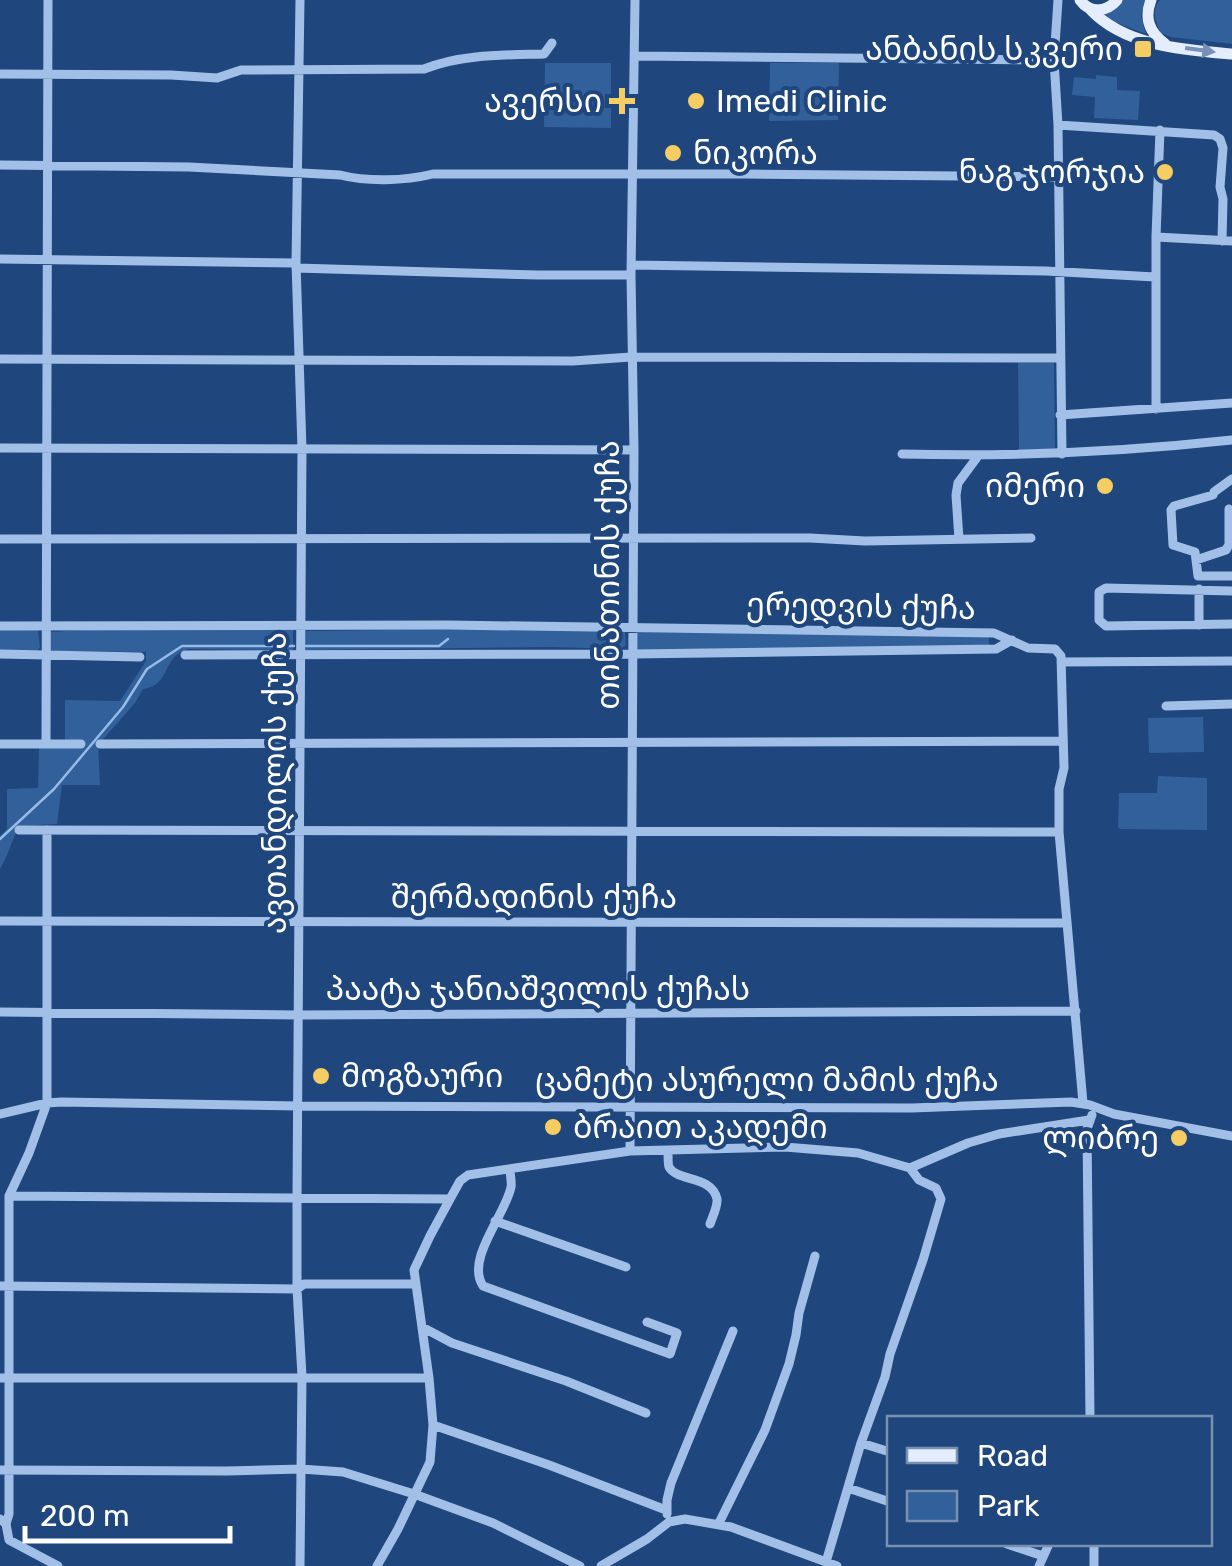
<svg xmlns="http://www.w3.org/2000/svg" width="1232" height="1566" font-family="Rubik,'Noto Sans Georgian',sans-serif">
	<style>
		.green { fill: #32609b }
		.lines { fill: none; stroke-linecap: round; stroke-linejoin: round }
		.stream { stroke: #96bbe8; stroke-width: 2.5 }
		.minor { stroke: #a2c0e7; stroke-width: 9 }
		.major { stroke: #e4edfd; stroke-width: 11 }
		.oneway { fill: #7891b7 }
		.poi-dot { fill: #f5cd62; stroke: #1f467d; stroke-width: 4 }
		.labels { text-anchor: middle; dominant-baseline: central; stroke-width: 8; stroke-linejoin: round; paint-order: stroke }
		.poi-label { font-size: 32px; fill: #fff; stroke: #1f467d; text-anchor: end }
		.street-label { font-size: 32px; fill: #fff; stroke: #1f467d }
	</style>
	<rect width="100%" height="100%" fill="#1f467d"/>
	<path class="green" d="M1122,0H1145L1141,16L1146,34L1112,21L1104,15L1111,12Z
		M1160,0H1232V44L1171,37L1161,33C1155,22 1151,10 1160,0Z
		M545,63H611V128L544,127Z
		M770,63H839L838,120L769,121Z
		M1096,75L1117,77V90L1140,91L1138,120L1094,118L1095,97L1072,95L1074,77L1096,79Z
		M1018,363H1054L1055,451L1019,452Z
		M469,629L612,630L625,632L626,645L621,649L550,647L304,650L305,631Z
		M0,630H38L40,647L38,650H0Z
		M84,630H293V650L188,649C160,658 172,685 143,689L135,703L98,745L100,785H62L57,824L20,826C11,840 9,855 0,869V836L7,829V789L38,788L39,748L75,740H65V700L120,701L146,661V652L49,651V632Z
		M636,632L989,636V645L638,650L636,647Z
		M1203,717L1204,752L1149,753L1148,718Z
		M1158,776L1207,778V830L1120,829L1118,827L1119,793H1157Z"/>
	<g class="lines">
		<path class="stream" d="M306,646H439L448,639
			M0,839L54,789L123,707L147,669L182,646H294"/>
		<path class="minor" d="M1058,0L1054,60L1058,125L1062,454
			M635,56L1054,60
			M0,74L171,75L217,78L241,70L424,69C461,54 504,55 544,54L552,43
			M1058,125L1214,135L1220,139L1223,148L1220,187L1223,199L1222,241
			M0,165L189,167L340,175C368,182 404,181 433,174H745L1058,177
			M1156,237L1232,241
			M0,259L296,263
			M631,265L1046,271L1155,277
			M296,268L538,275H631
			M0,359L573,361L631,357L1060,358
			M1156,409V237L1160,130
			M1060,415L1232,403
			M0,448L634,450
			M902,454C1014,457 1121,452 1232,440
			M1229,509V542
			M0,539L810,538L865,541L1031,538
			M959,539L956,495L958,483L978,456
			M1196,560L1226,550L1232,539
			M1198,576L1195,552L1173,545L1171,510L1174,506L1213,495L1214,492L1232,479
			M1198,576H1232
			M1232,591L1106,588L1099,592V620L1106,626L1232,624
			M1199,625V589
			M0,626L449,625L994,633L1028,648L1055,649L1061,656L1064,768L1059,789V832L1083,1103
			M0,654L140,657
			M185,655L633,654L996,649L1012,640
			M1061,662L1232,661
			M1166,706L1232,704
			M0,744H81
			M46,744C47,496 47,248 48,0
			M100,744L1062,741
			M19,830L1059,832
			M0,921L1067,923
			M0,1012L299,1015L1076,1011
			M0,1114L47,1103L61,1102L299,1106L912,1108L1071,1102L1090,1105L1114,1114L1232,1136
			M630,1151L634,450L631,275L635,0
			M668,1151C668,1153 668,1165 669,1167C677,1182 712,1175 717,1199C718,1206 712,1218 710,1224
			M510,1170C510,1173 512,1184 511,1187C506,1214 465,1259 483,1286L670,1354L677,1333L647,1322
			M9,1196L450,1199L460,1181L468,1175L630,1151L785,1147L858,1153L910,1168L968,1143L999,1134L1089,1120
			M495,1221L626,1267
			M0,1286L297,1289L304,1284H415
			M422,1327L452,1343L566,1381L646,1413
			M0,1378H429
			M1090,1418L1087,1129L1092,1115
			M433,1425L549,1465L666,1510
			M861,1443L890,1452
			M0,1470L227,1471L301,1469L343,1472L414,1494L493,1523L580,1566
			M848,1488L890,1502
			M667,1514V1500L671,1483L733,1331
			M0,1519L6,1524L9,1540L58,1566
			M719,1523L765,1430L789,1364L796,1335L799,1313L815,1256
			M6,1524L9,1514V1196L29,1153L47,1103V830
			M1007,1544L1043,1556
			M1094,1544V1566
			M826,1562L861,1443L885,1377L890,1354L923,1260L941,1199L936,1188L919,1180L910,1168
			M300,1566L302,1376L297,1289V1198L302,449L296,263L300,0
			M377,1566L398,1529L430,1462L433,1425L429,1378L414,1270L430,1236L450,1199
			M601,1566L647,1539L669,1522L685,1519L731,1527L837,1566
			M1039,1566L1049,1544"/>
		<path class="major" d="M1080,0C1090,14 1107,12 1117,0
			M1151,0C1144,18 1149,32 1165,44
			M1090,9C1124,46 1184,50 1232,54"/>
	</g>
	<defs><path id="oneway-solid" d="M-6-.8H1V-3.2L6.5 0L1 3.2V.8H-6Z" transform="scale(2.5)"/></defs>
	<use class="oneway" href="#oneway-solid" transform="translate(1200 50) rotate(8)"/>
	<g class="poi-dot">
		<rect x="1133" y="39" width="20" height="20" rx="5"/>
		<path d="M617 86h10v10h10v10h-10v10h-10v-10h-10v-10h10z"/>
		<circle cx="696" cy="101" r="10"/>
		<circle cx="673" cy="153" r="10"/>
		<circle cx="1165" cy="172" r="10"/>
		<circle cx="1105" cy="486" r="10"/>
		<circle cx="321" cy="1076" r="10"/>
		<circle cx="553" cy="1127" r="10"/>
		<circle cx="1179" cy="1138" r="10"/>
	</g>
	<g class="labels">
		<g class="poi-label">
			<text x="1123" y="49">ანბანის სკვერი</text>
			<text x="602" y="101">ავერსი</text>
			<text x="716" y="101" text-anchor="start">Imedi Clinic</text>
			<text x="693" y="153" text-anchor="start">ნიკორა</text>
			<text x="1145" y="172">ნაგ ჯორჯია</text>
			<text x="1085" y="486">იმერი</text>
			<text x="341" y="1076" text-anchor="start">მოგზაური</text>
			<text x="573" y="1127" text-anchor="start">ბრაით აკადემი</text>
			<text x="1159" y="1138">ლიბრე</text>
		</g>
		<g class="street-label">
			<text transform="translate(608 575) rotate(-90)">თინათინის ქუჩა</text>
			<text transform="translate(861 606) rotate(1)">ერედვის ქუჩა</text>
			<text transform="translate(275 783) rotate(-90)">ავთანდილის ქუჩა</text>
			<text x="534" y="897">შერმადინის ქუჩა</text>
			<text x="538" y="989">პაატა ჯანიაშვილის ქუჩას</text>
			<text x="767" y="1080">ცამეტი ასურელი მამის ქუჩა</text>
		</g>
	</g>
	<rect x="887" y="1416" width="325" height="130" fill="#1f467d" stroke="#7990b1" stroke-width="2.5"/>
	<rect x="907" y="1448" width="50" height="15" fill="#e4edfd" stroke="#7990b1" stroke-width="2.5"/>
	<text x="977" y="1466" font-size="30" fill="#ffffff">Road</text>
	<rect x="907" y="1491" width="50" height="30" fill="#32609b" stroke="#7990b1" stroke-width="2.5"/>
	<text x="977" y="1516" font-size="30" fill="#ffffff">Park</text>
	<path d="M25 1526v15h205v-15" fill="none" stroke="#ffffff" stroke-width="5"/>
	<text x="40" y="1526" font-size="30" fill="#ffffff" stroke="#1f467d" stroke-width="8" paint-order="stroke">200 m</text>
</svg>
